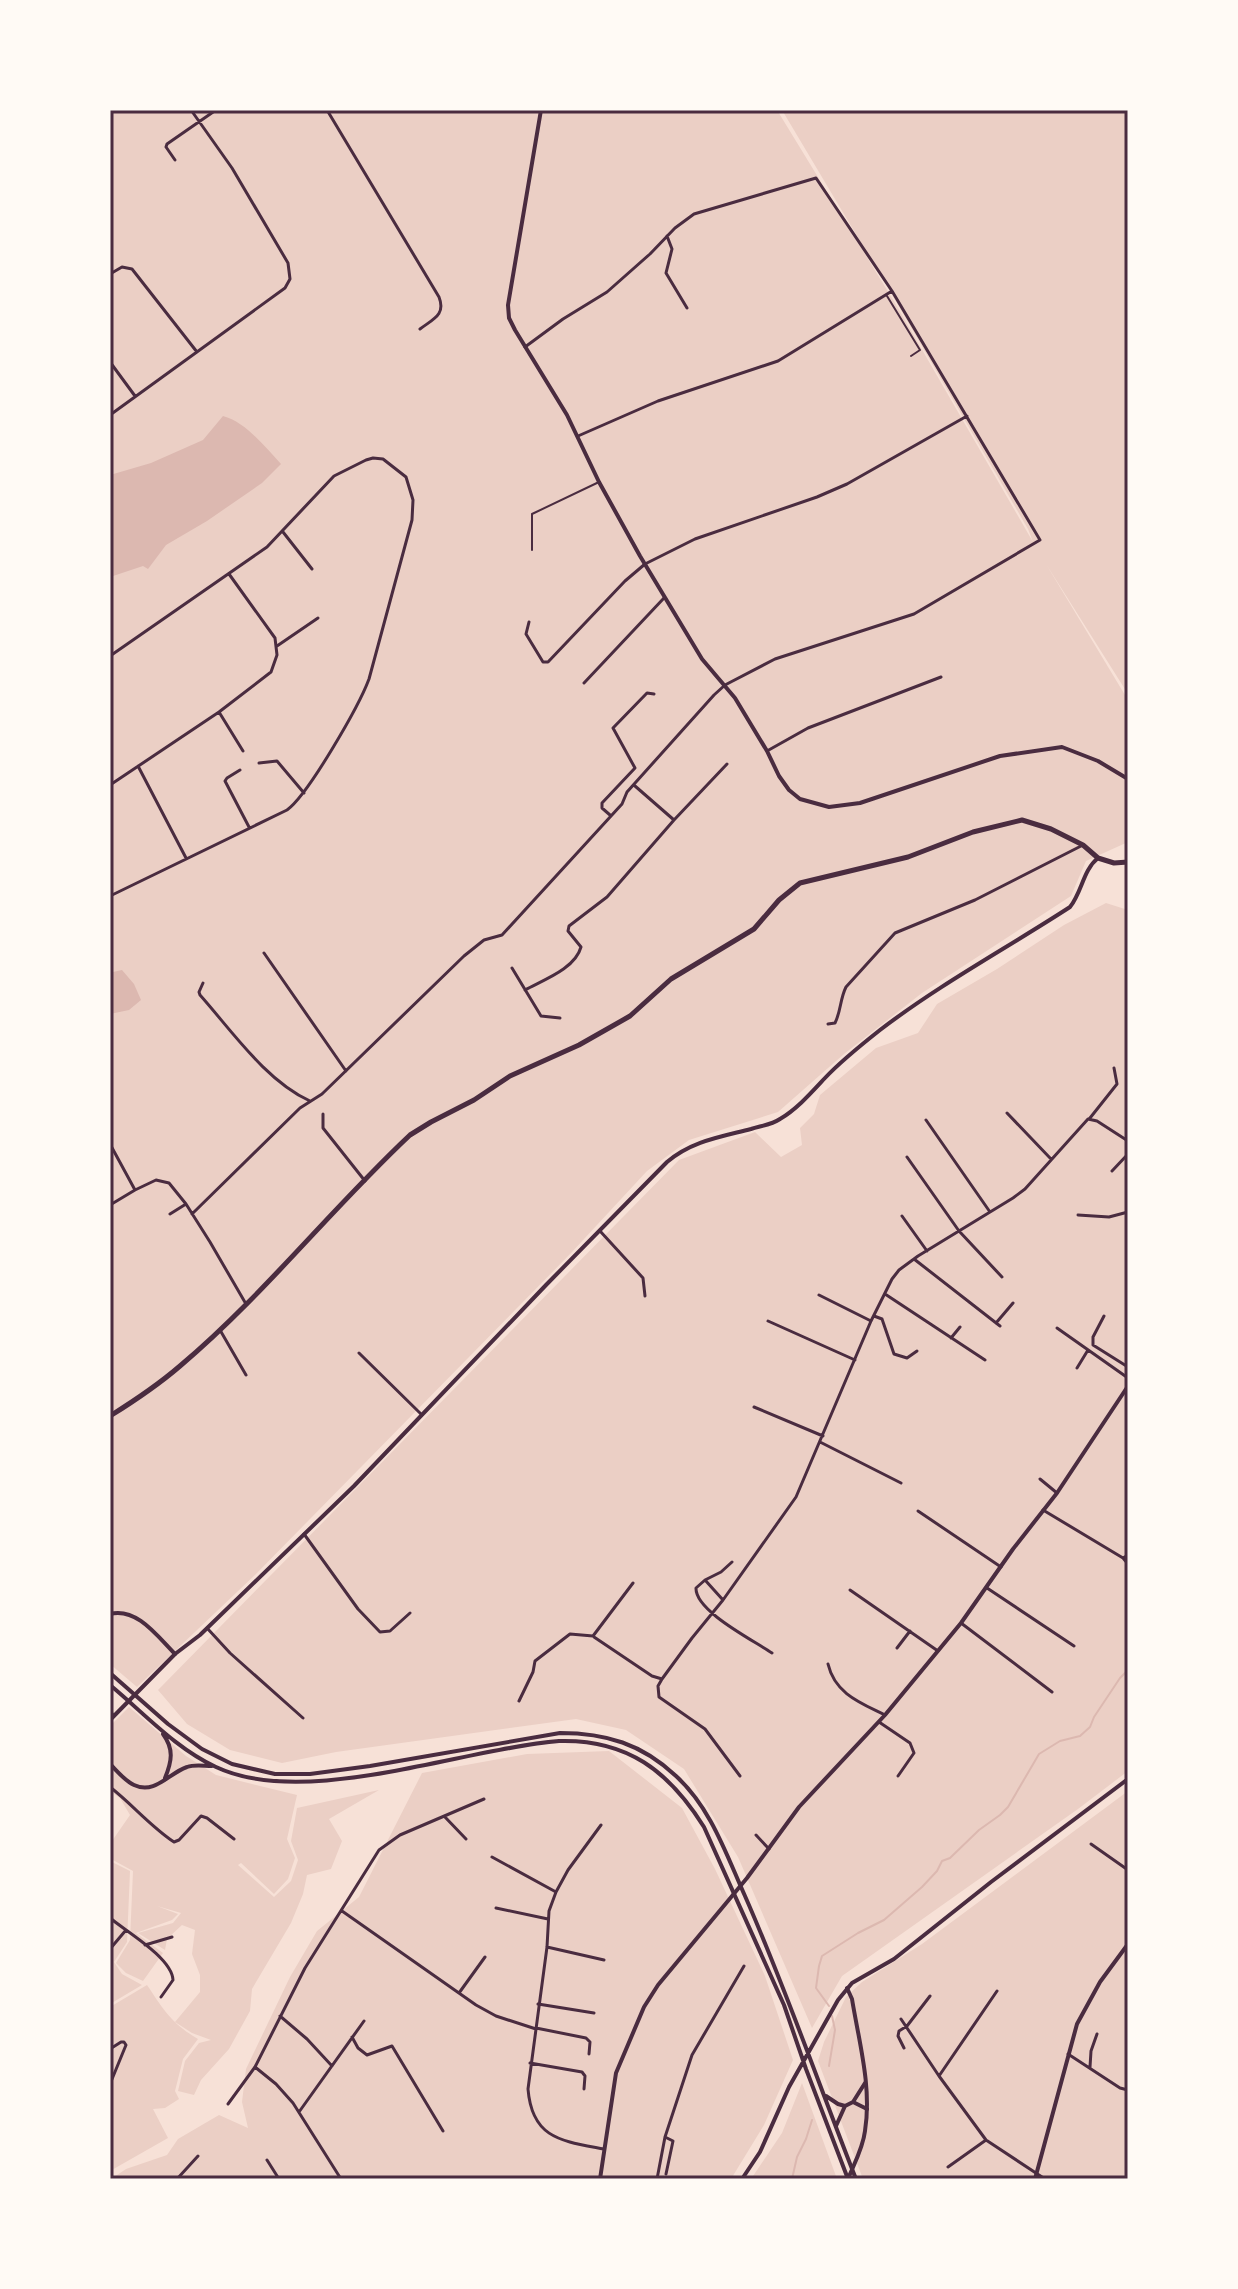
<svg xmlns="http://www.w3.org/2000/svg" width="1238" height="2289" font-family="'Alegreya Sans',sans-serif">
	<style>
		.green { fill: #ebcfc5 }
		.water { fill: #dcb8b0 }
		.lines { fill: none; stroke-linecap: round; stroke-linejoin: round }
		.stream { stroke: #dcb8b0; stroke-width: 2 }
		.service { stroke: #4a2c40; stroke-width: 2 }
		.minor { stroke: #4a2c40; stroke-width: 3 }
		.tertiary { stroke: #4a2c40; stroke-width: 4 }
		.secondary { stroke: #4a2c40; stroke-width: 4 }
		.primary { stroke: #4a2c40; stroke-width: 5 }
		.neatline { fill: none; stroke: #4a2c40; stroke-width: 3 }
	</style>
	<rect width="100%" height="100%" fill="#f7e1d7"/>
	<path class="green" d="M110,110H777L898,308L1033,542L1028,529L891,293L782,110H1128V694L1046,564L1128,700V842L1086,861L1071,896L922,993L844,1054L778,1112L689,1140L647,1171L572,1252L256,1574L137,1687L110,1664Z
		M1106,903L1128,910V1771L1078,1809L842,1976L812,2028L738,1857L684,1769L626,1730L576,1719L336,1752L282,1763L230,1750L187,1724L158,1690L679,1160L755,1132L781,1157L802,1145L800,1128L814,1114L820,1095L876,1048L918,1033L937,1004L997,969L1064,925Z
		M129,1707L186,1756L216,1775L297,1795L287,1839L295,1858L288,1879L274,1894L241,1863L238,1865L274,1897L291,1881L298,1860L291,1841L297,1808L379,1790L329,1819L342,1841L331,1869L307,1875L303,1894L291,1923L252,1989L250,2011L229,2049L201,2080L194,2095L178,2091L185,2061L199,2043L211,2040L192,2033L175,2022L200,1992V1975L192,1954L195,1930L182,1925L167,1939L165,1950L138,1933L173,1923L181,1913L157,1906L178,1914L172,1920L136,1933L163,1953L143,1981L126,1973L116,1963L130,1940L133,1871L113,1860L112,1841L130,1815L120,1798L110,1791V1726Z
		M609,1751L682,1808L715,1869L765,1976L793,2060L764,2125L731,2179H111L126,2169L167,2155L178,2139L219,2115L248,2128L242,2102L246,2069L290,1977L317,1931L359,1897L422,1773L527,1754Z
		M1128,1791V2179H863L818,2061L824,2042L846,1997L862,1982L922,1944Z
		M110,1861L130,1871L127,1942L114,1962L122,1974L142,1985L110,2004Z
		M147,1985C164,2010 171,2023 198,2039L183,2059L175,2091L179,2099L165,2108L153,2109L168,2138L110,2171V2007Z
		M802,2083L837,2179H751L782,2133Z"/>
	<path class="water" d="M223,416C246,422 265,447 281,464L262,483L207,521L166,545L148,569L143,566L110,577V475L151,463L203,440Z
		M122,970L134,984L141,1000L129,1010L110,1014V976L113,972Z"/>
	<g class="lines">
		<path class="stream" d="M829,2006L816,1988L819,1966L822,1956L858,1933L884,1920L922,1887L937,1871L942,1861L950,1858L979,1830L1000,1815L1008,1807L1039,1754L1060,1741L1080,1736L1090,1727L1094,1717L1120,1678L1128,1670
			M829,2066L835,2030L832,2016
			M792,2179L797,2157L806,2139L812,2120"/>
		<path class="service" d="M887,296L920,350L911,356
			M532,550V514L599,482"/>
		<path class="minor" d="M327,110L439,297C446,315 433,319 420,329
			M175,160L166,147L167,144L216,110
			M667,236L672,249L666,273L687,308
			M110,274L122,267L132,269L197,352
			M110,362L135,396
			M110,415L285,288L290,279L288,263L232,168L191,110
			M578,436L658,401L778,361L892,291
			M283,532L312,569
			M529,622L526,634L543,662H548L625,581L645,564L695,539L817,497L847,484L967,416
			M277,646L318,618
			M110,656L267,547L334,476L366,460L373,458L383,459L406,477L413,500L412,520L369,679C359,706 308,795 287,810L110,896
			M584,683L664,598
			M219,712L243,751
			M767,751L808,728L941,677
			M259,763L277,761L304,793
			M138,766L186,858
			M240,770L227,778L225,781L249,827
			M110,785L219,712L271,672L277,655L275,638L229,574
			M635,786L674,820
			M610,815L602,808V803L635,768L613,728L647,693L654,694
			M264,953L346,1071
			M512,968L541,1016L560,1018
			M203,983L199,992L200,995C232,1031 266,1081 310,1101
			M525,990C543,980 575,969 581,947L568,931L569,926L607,897L674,820L727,764
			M828,1024L835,1023C841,1011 840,999 846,987L895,933L975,900L1083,845
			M1007,1113L1051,1159
			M323,1114V1128L365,1181
			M1090,1118L1117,1084L1114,1068
			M926,1120L990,1212
			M110,1144L135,1190
			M907,1157L959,1231L1002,1277
			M1112,1171L1128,1154
			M110,1205L135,1190L156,1180L169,1183L186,1204L210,1242L246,1304
			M170,1214L186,1204
			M192,1214L300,1108L322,1094L464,956L484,940L502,935L622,804L627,792L714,695L725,685L775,659L914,614L1040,540L892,291L816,178L694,214L675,228L650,254L607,292L563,319L525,347
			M1078,1215L1109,1217L1128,1212
			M902,1216L927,1251
			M600,1231L643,1278L645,1296
			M914,1259L1000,1326
			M885,1294L985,1360
			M819,1295L871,1321
			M874,1316L882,1319L894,1354L907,1358L917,1351
			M1104,1316L1093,1337V1345L1128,1367
			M768,1321L855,1360
			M996,1323L1013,1303
			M1057,1328L1128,1378
			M220,1330L246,1375
			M951,1338L960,1327
			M359,1353L422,1415
			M1077,1368L1088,1350
			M754,1407L823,1436
			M820,1442L901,1483
			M1040,1479L1057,1493
			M1043,1510L1123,1558L1128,1555
			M918,1511L1001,1567
			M304,1534L358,1609L380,1632L390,1631L410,1613
			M1123,1558L1128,1564
			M705,1580L696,1588C695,1611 753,1640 772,1653
			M987,1588L1074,1646
			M850,1590L938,1651
			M723,1600L705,1580L721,1572L732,1562
			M961,1623L1052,1692
			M207,1628L230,1653L303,1718
			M594,1637L652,1676L662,1679
			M897,1648L910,1631
			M828,1664C835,1694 861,1703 885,1715
			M519,1701L533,1672L535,1661L570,1634L593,1636L633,1583
			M879,1722L910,1743L914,1753L898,1776
			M740,1776L705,1729L659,1697L658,1686L662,1679L692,1638L723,1600L796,1497L871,1321L892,1279L899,1270L918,1256L1013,1198L1025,1189L1088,1119L1097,1121L1128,1141
			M110,1787C132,1804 150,1826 174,1842L179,1840L201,1816L207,1818L234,1839
			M444,1816L466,1839
			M601,1825L568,1870L556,1892L549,1911L547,1947L528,2089C532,2139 562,2141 604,2149
			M756,1835L769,1849
			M1091,1844L1128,1870
			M492,1857L556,1892
			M496,1908L548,1919
			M342,1911L476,2005L496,2016L536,2029
			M110,1918C127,1932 172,1958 173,1980L161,1997
			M145,1945L172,1937
			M547,1947L604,1960
			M110,1949L126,1930
			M997,1991L939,2076L986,2140L1045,2179
			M459,1993L485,1957
			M538,2004L594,2013
			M280,2016L307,2039L332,2066
			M901,2019L939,2076
			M536,2028L586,2038L590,2042L589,2054
			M352,2037L358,2048L367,2055L392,2046L443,2131
			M904,2048L898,2036L899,2031L907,2026L930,1996
			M110,2049L121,2042H124L126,2045L110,2084
			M1068,2054L1120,2088L1128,2090
			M530,2063L582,2072L585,2076L584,2089
			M255,2067L276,2084L293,2103L341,2179
			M1090,2067L1091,2051L1097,2034
			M228,2104L255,2067L305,1968L379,1850L400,1835L484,1799
			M299,2112L364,2021
			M665,2137L673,2141L666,2174
			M267,2160L279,2179
			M948,2167L986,2140
			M177,2179L198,2156
			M657,2179L665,2137L692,2055L744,1966"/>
		<path class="tertiary" d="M541,110L508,305L509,318L515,330L567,415L599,482L640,556L702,659L735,698L767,751L779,776L789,790L800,799L829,807L860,803L1000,756L1062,747L1098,761L1128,779
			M110,1720L175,1654L200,1635L354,1486L546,1285L667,1162C692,1141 720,1137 751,1129C760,1126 771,1125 780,1119C797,1109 811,1093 825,1078C841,1061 861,1045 880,1030C940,984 1007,948 1070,907C1082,892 1083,870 1098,858
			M847,1988L852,1999C859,2042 872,2087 865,2131C863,2148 854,2164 848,2179
			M600,2179L616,2073L644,2007L658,1985L747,1878L799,1807L885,1715L961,1623L1013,1549L1057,1493L1128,1386"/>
		<path class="secondary" d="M110,1614C137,1607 158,1637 175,1654
			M110,1673L168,1724L202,1749L232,1764L275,1774H310L370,1766L560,1733C606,1733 642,1744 676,1776C711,1808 726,1854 745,1896C786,1989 819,2085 856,2179
			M110,1685C144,1713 175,1748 216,1767C305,1809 461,1749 559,1741C627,1739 669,1771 704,1827L784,2005L806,2069L848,2179
			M110,1711L113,1716
			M163,1734C174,1749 172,1761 165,1778
			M110,1764C117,1771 125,1781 134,1785C155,1795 169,1773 187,1767C195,1764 204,1766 212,1766
			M826,2096L838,2104L845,2106
			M853,2102L867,2109
			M836,2126L845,2106L853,2102L865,2083
			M742,2179L760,2152L789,2087L838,2000L852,1983L894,1959L991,1882L1128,1779
			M1035,2179L1077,2024L1100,1982L1128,1944"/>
		<path class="primary" d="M110,1416C134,1401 158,1385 180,1366C263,1296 331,1209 410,1135L431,1122L474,1100L510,1076L579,1045L630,1016L671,979L754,929L779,900L800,883L908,857L973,832L1022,820L1051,829L1083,845L1098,858L1114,863L1128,862"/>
	</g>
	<rect width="1238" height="2289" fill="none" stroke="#fffaf5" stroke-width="224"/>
	<rect x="112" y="112" width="1014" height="2065" class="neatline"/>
</svg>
